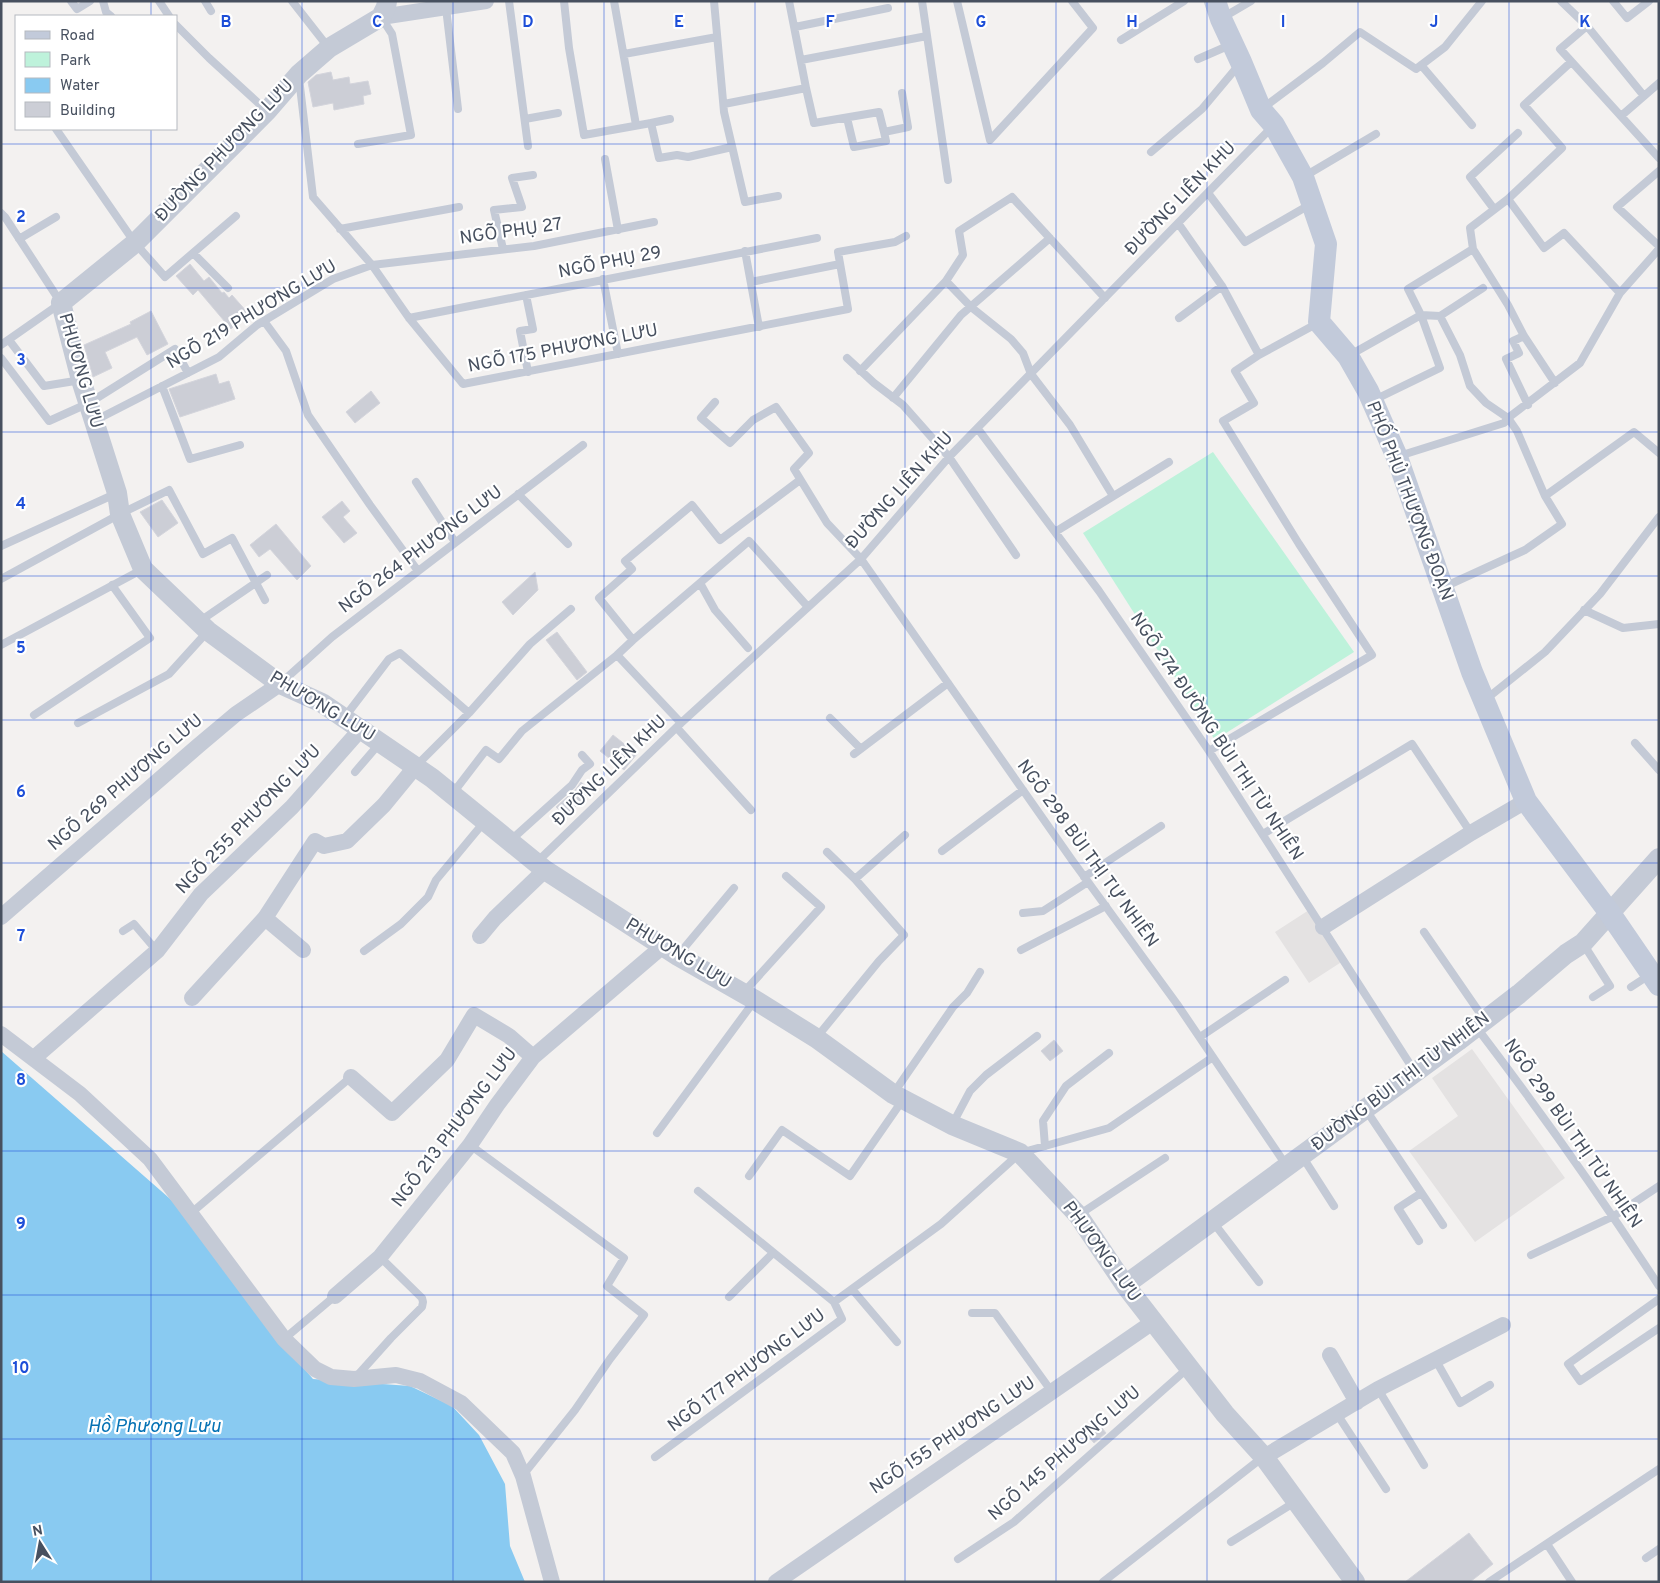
<svg xmlns="http://www.w3.org/2000/svg" width="1660" height="1583" font-family="Overpass,sans-serif">
	<style>
		.education { fill: #e4e2e2 }
		.green { fill: #bef2db }
		.water { fill: #89caf1 }
		.building { fill: #ccced6; stroke: #d4d5dc }
		.lines { fill: none; stroke-linecap: round; stroke-linejoin: round }
		.service { stroke: #c4cad6; stroke-width: 8 }
		.minor { stroke: #c4cad6; stroke-width: 16 }
		.tertiary { stroke: #c4cad6; stroke-width: 20 }
		.secondary { stroke: #c2cada; stroke-width: 22 }
		.grid { fill: none; stroke: #1d4ed8; stroke-width: 1; stroke-opacity: 0.55 }
		.labels { text-anchor: middle; dominant-baseline: central; stroke-width: 4.5; stroke-linejoin: round; paint-order: stroke }
		.street-label { font-size: 18px; fill: #47505f; stroke: #fff }
		.water-label { font-size: 19px; font-style: italic; fill: #0572b4; stroke: #fff }
		.grid-label { font-size: 16px; text-anchor: middle; font-weight: bold; fill: #1d4ed8; stroke: #fff; stroke-width: 4.5; stroke-linejoin: round; paint-order: stroke }
	</style>
	<rect width="100%" height="100%" fill="#f3f1f0"/>
	<path class="education" d="M1309,910L1343,961L1309,983L1275,932Z
		M1472,1049L1565,1178L1475,1242L1409,1151L1458,1116L1432,1078Z"/>
	<path class="green" d="M1213,452L1354,652L1215,740L1083,533Z"/>
	<path class="water" d="M1,1051L176,1204L282,1343L313,1379L410,1386L452,1406L479,1435L505,1484L510,1546L525,1582H1Z"/>
	<path class="building" d="M331,72L333,80L349,77L350,84L368,81L371,94L363,96L364,104L334,110L333,103L313,107L308,82L316,75Z
		M190,264L204,281L209,277L222,293L224,292L229,298L232,295L248,313L231,329L198,290L193,295L176,276Z
		M151,311L168,344L147,355L137,337L105,352L112,368L93,377L84,345L131,324L130,322Z
		M216,374L219,384L229,381L235,399L180,417L169,389Z
		M371,391L380,403L355,423L346,412Z
		M162,500L178,523L158,537L140,512Z
		M342,501L350,511L343,517L357,533L344,543L322,517Z
		M276,524L311,566L297,580L270,549L259,557L250,545Z
		M535,572L538,590L513,615L502,602Z
		M557,632L587,672L577,680L546,640Z
		M613,735L637,754L624,770L600,751Z
		M581,782L591,791L566,816L556,807L576,789Z
		M1054,1040L1063,1051L1050,1061L1041,1051Z
		M1095,1419L1106,1433L1094,1443L1083,1430Z
		M1469,1533L1493,1564L1470,1582H1405Z"/>
	<g class="lines">
		<path class="service" d="M71,1L77,9L90,1
			M103,1L106,12L111,16
			M159,1L169,16
			M205,1L211,11
			M292,1L328,47
			M509,1L528,146
			M564,1L569,48L584,135L651,123L659,158L677,155L688,157L732,147
			M614,1L636,125
			M714,1L724,112L745,202L778,196
			M922,1L948,180
			M957,1L990,140L1093,28L1072,1
			M1561,1L1587,26L1560,49L1659,158
			M1613,1L1627,18L1649,1
			M446,8L458,109
			M1222,18L1251,1
			M176,25L209,58L267,111
			M1587,26L1644,96
			M795,27L888,8
			M1121,40L1184,1
			M624,54L717,37
			M1198,59L1230,45
			M801,60L927,36
			M1421,65L1472,125
			M299,78L313,197L372,265L409,318L463,384L848,309L838,252L895,242L906,236
			M806,88L814,123L879,112L884,132L908,127L902,93
			M724,104L806,88L789,1
			M1263,108L1323,63L1360,32L1416,69L1445,47L1482,1
			M1621,116L1659,83
			M847,118L854,147L886,141L884,132
			M525,119L558,113
			M651,123L670,119
			M56,129L135,243L165,277L236,216
			M358,144L411,135L392,34L381,17
			M1151,152L1202,109L1238,66
			M605,159L618,230
			M1659,171L1617,207L1659,246
			M1305,176L1376,134
			M1208,193L1245,242L1311,204
			M1508,199L1544,248L1564,233L1620,293
			M1494,209L1470,177L1518,133
			M1,213L5,217L61,303L1,345
			M1178,223L1222,286
			M340,229L459,207
			M19,239L56,217
			M503,249L494,210L522,207L512,178L533,175
			M745,251L759,327
			M193,253L228,288
			M603,279L618,354
			M946,281L971,307L1011,339L1023,353L1031,374L1070,425L1113,496
			M751,282L840,264
			M526,295L533,329L520,331L528,372
			M1440,316L1460,355L1470,386L1486,403L1508,418L1517,431L1545,496
			M409,318L817,238
			M1179,318L1222,286L1259,355L1318,323
			M264,321L286,351L308,415L370,505L418,571
			M1524,336L1513,341L1519,353L1506,359L1528,405
			M9,340L44,386L81,380
			M1350,355L1421,315L1440,316L1483,288
			M1,358L49,421L89,403L175,349L188,373
			M847,358L874,383L903,405L949,457L1016,555
			M860,371L946,281L963,255L959,231L1012,197L1105,298
			M1555,383L1524,336L1508,305L1473,249L1470,228L1508,199L1562,148L1524,105L1571,62
			M162,386L190,459L240,445
			M893,398L961,315L1050,238
			M1374,400L1440,368L1421,315L1408,289L1473,249
			M715,402L701,418L730,443L753,420L776,407L809,453L794,469L827,523L861,559L1072,860L1177,1004L1286,1165
			M94,421L219,357L257,325L333,279L372,265L534,246L654,222
			M978,429L1099,591L1209,751L1415,1072
			M1399,456L1504,423L1508,418L1580,363L1620,293L1659,249
			M416,482L455,542
			M518,494L568,544
			M1055,532L1169,462
			M1,546L115,494
			M1,579L120,514L169,490L203,554L232,538L265,600
			M700,583L715,610L748,648
			M1444,587L1525,550L1562,524L1545,496L1634,432L1659,453
			M1584,610L1623,628L1659,624
			M200,621L267,575
			M633,640L599,598L632,569L625,561L692,505L720,540L800,480
			M1,645L143,569
			M282,682L332,637L583,445
			M1485,700L1545,652L1600,594L1659,517
			M34,715L150,638L112,585
			M344,718L389,659L400,653L469,713
			M830,718L861,749
			M78,723L169,674L208,631
			M681,723L617,655L633,640L749,541L808,607
			M677,728L751,810
			M1635,743L1659,770
			M1209,751L1372,655L1299,544L1223,421L1254,403L1235,371L1259,355
			M854,754L948,683
			M416,766L469,713L530,644L571,609
			M355,772L379,744
			M453,793L486,750L499,759L522,731L617,655
			M1263,834L1412,744L1471,833
			M511,840L572,785L582,770L590,764L582,755
			M942,851L1023,790
			M537,862L681,723L861,559L949,457L1272,127
			M1084,877L1161,826
			M855,879L905,835
			M1023,913L1043,911L1088,882
			M123,931L134,924L157,951
			M1424,932L1484,1019
			M1584,945L1610,986L1593,997
			M1021,950L1106,906
			M364,951L401,924L428,897L436,880L485,821
			M679,954L734,888
			M1631,987L1651,974
			M744,992L821,907L786,876
			M1477,1028C1541,1112 1601,1197 1659,1286
			M817,1037L879,961L904,935L855,879L827,852
			M1200,1037L1285,980
			M893,1094L953,1007L967,993L980,972
			M1366,1110L1443,1225
			M952,1125L970,1091L986,1075L1037,1036
			M657,1133L755,1000
			M470,1145L624,1258L607,1286L644,1315L610,1359L575,1410L523,1475
			M1045,1146L1043,1121L1066,1086L1109,1053
			M1302,1156L1334,1206
			M749,1176L782,1130L850,1176L902,1101
			M698,1191L834,1302
			M190,1214L351,1077
			M1080,1214L1165,1158
			M1213,1222L1259,1282
			M1419,1241L1398,1208L1421,1193
			M1531,1255L1614,1216L1659,1186
			M852,1289L897,1342
			M729,1297L773,1253
			M1659,1299L1568,1364L1580,1381L1659,1328
			M972,1313H995L1052,1392
			M284,1339L335,1296
			M1435,1359L1460,1403L1490,1385
			M356,1377L391,1338L422,1307L423,1302L422,1298L380,1257
			M1378,1389L1424,1465
			M1337,1414L1386,1489
			M655,1457L842,1319L834,1302L941,1224L1020,1153L1109,1128L1213,1057
			M1231,1542L1295,1502
			M1547,1544L1572,1582
			M1646,1558L1659,1549
			M958,1559L1014,1522L1188,1368
			M1103,1582L1263,1457
			M1489,1582L1659,1469"/>
		<path class="minor" d="M381,17L486,1
			M1,917L198,746L236,714L280,684
			M265,918L303,950
			M1323,927L1471,833L1526,801
			M480,936L495,918L545,870
			M192,998L265,918L315,841L324,846L347,841L384,805L416,766
			M1,1034L80,1094L150,1159L284,1339L315,1369L331,1377L354,1379L396,1375L420,1381L461,1403L513,1453L523,1476L552,1582
			M34,1058L157,951L201,894L292,807L360,730
			M351,1077L392,1113L447,1060L474,1015L509,1036L533,1057
			M335,1296L380,1257L470,1145L497,1105L533,1057L663,946
			M1330,1355L1357,1402
			M1264,1457L1378,1389L1503,1325
			M776,1582L1153,1322"/>
		<path class="tertiary" d="M387,1L386,7L381,17L329,48L299,74L267,111L135,243L61,303L81,380L117,493L120,514L143,569L208,631L280,684L322,703L432,778L545,870L678,956L755,1000L816,1038L893,1094L952,1125L1020,1153L1078,1215L1125,1285L1225,1414L1264,1457L1355,1582
			M1125,1285L1458,1041L1519,994L1566,954L1583,943L1659,858"/>
		<path class="secondary" d="M1215,1L1221,19L1241,62L1261,110L1274,125L1303,177L1326,244L1319,322L1348,356L1368,391L1397,457L1472,672L1526,801L1609,912L1659,985"/>
	</g>
	<path class="grid" d="M151,1V16M302,1V1582M453,1V1582M604,1V1582M755,1V1582M905,1V1582M1056,1V1582M1207,1V1582M1358,1V1582M1509,1V1582M151,129V1582M1,144H1659M1,288H1659M1,432H1659M1,576H1659M1,720H1659M1,863H1659M1,1007H1659M1,1151H1659M1,1295H1659M1,1439H1659"/>
	<g class="labels">
		<g class="street-label">
			<text transform="translate(225 151) rotate(-46)">ĐƯỜNG PHƯƠNG LƯU</text>
			<text transform="translate(1181 199) rotate(-46)">ĐƯỜNG LIÊN KHU</text>
			<text transform="translate(511 232) rotate(-8)">NGÕ PHỤ 27</text>
			<text transform="translate(610 263) rotate(-11)">NGÕ PHỤ 29</text>
			<text transform="translate(252 315) rotate(-31)">NGÕ 219 PHƯƠNG LƯU</text>
			<text transform="translate(563 349) rotate(-11)">NGÕ 175 PHƯƠNG LƯU</text>
			<text transform="translate(80 371) rotate(74)">PHƯƠNG LƯU</text>
			<text transform="translate(900 491) rotate(-48)">ĐƯỜNG LIÊN KHU</text>
			<text transform="translate(1409 501) rotate(69)">PHỐ PHỦ THƯỢNG ĐOẠN</text>
			<text transform="translate(421 550) rotate(-37)">NGÕ 264 PHƯƠNG LƯU</text>
			<text transform="translate(322 707) rotate(31)">PHƯƠNG LƯU</text>
			<text transform="translate(1216 737) rotate(56)">NGÕ 274 ĐƯỜNG BÙI THỊ TỪ NHIÊN</text>
			<text transform="translate(610 771) rotate(-44)">ĐƯỜNG LIÊN KHU</text>
			<text transform="translate(126 783) rotate(-41)">NGÕ 269 PHƯƠNG LƯU</text>
			<text transform="translate(249 820) rotate(-46)">NGÕ 255 PHƯƠNG LƯU</text>
			<text transform="translate(1087 854) rotate(54)">NGÕ 298 BÙI THỊ TỰ NHIÊN</text>
			<text transform="translate(678 954) rotate(31)">PHƯƠNG LƯU</text>
			<text transform="translate(1401 1082) rotate(-37)">ĐƯỜNG BÙI THỊ TỪ NHIÊN</text>
			<text transform="translate(455 1128) rotate(-53)">NGÕ 213 PHƯƠNG LƯU</text>
			<text transform="translate(1572 1134) rotate(55)">NGÕ 299 BÙI THỊ TỪ NHIÊN</text>
			<text transform="translate(1101 1252) rotate(54)">PHƯƠNG LƯU</text>
			<text transform="translate(747 1371) rotate(-37)">NGÕ 177 PHƯƠNG LƯU</text>
			<text transform="translate(953 1436) rotate(-34)">NGÕ 155 PHƯƠNG LƯU</text>
			<text transform="translate(1065 1454) rotate(-41)">NGÕ 145 PHƯƠNG LƯU</text>
		</g>
		<g class="water-label">
			<text x="154" y="1427">Hồ Phương Lưu</text>
		</g>
	</g>
	<g class="grid-label">
		<text x="226" y="27">B</text>
		<text x="377" y="27">C</text>
		<text x="528" y="27">D</text>
		<text x="679" y="27">E</text>
		<text x="830" y="27">F</text>
		<text x="981" y="27">G</text>
		<text x="1132" y="27">H</text>
		<text x="1283" y="27">I</text>
		<text x="1434" y="27">J</text>
		<text x="1585" y="27">K</text>
		<text x="21" y="222">2</text>
		<text x="21" y="365">3</text>
		<text x="21" y="509">4</text>
		<text x="21" y="653">5</text>
		<text x="21" y="797">6</text>
		<text x="21" y="941">7</text>
		<text x="21" y="1085">8</text>
		<text x="21" y="1229">9</text>
		<text x="21" y="1373">10</text>
	</g>
	<rect width="1660" height="1583" fill="none" stroke="#47505f" stroke-width="5"/>
	<rect x="15" y="15" width="162" height="115" fill="#ffffff" stroke="#b5b9bf"/>
	<rect x="25" y="31" width="25" height="8" fill="#c2cada" stroke="#b5b9bf"/>
	<text x="60" y="40" font-size="15" fill="#47505f">Road</text>
	<rect x="25" y="52" width="25" height="15" fill="#bef2db" stroke="#b5b9bf"/>
	<text x="60" y="65" font-size="15" fill="#47505f">Park</text>
	<rect x="25" y="78" width="25" height="15" fill="#89caf1" stroke="#b5b9bf"/>
	<text x="60" y="90" font-size="15" fill="#47505f">Water</text>
	<rect x="25" y="102" width="25" height="15" fill="#ccced6" stroke="#b5b9bf"/>
	<text x="60" y="115" font-size="15" fill="#47505f">Building</text>
	<g transform="translate(40 1543) rotate(349)" stroke="#ffffff" stroke-width="4" paint-order="stroke">
	<path d="M0-4L9 19L0 12L-9 19Z" fill="#47505f"/>
	<text y="-8" font-size="14" font-weight="bold" text-anchor="middle" fill="#47505f">N</text>
	</g>
</svg>
